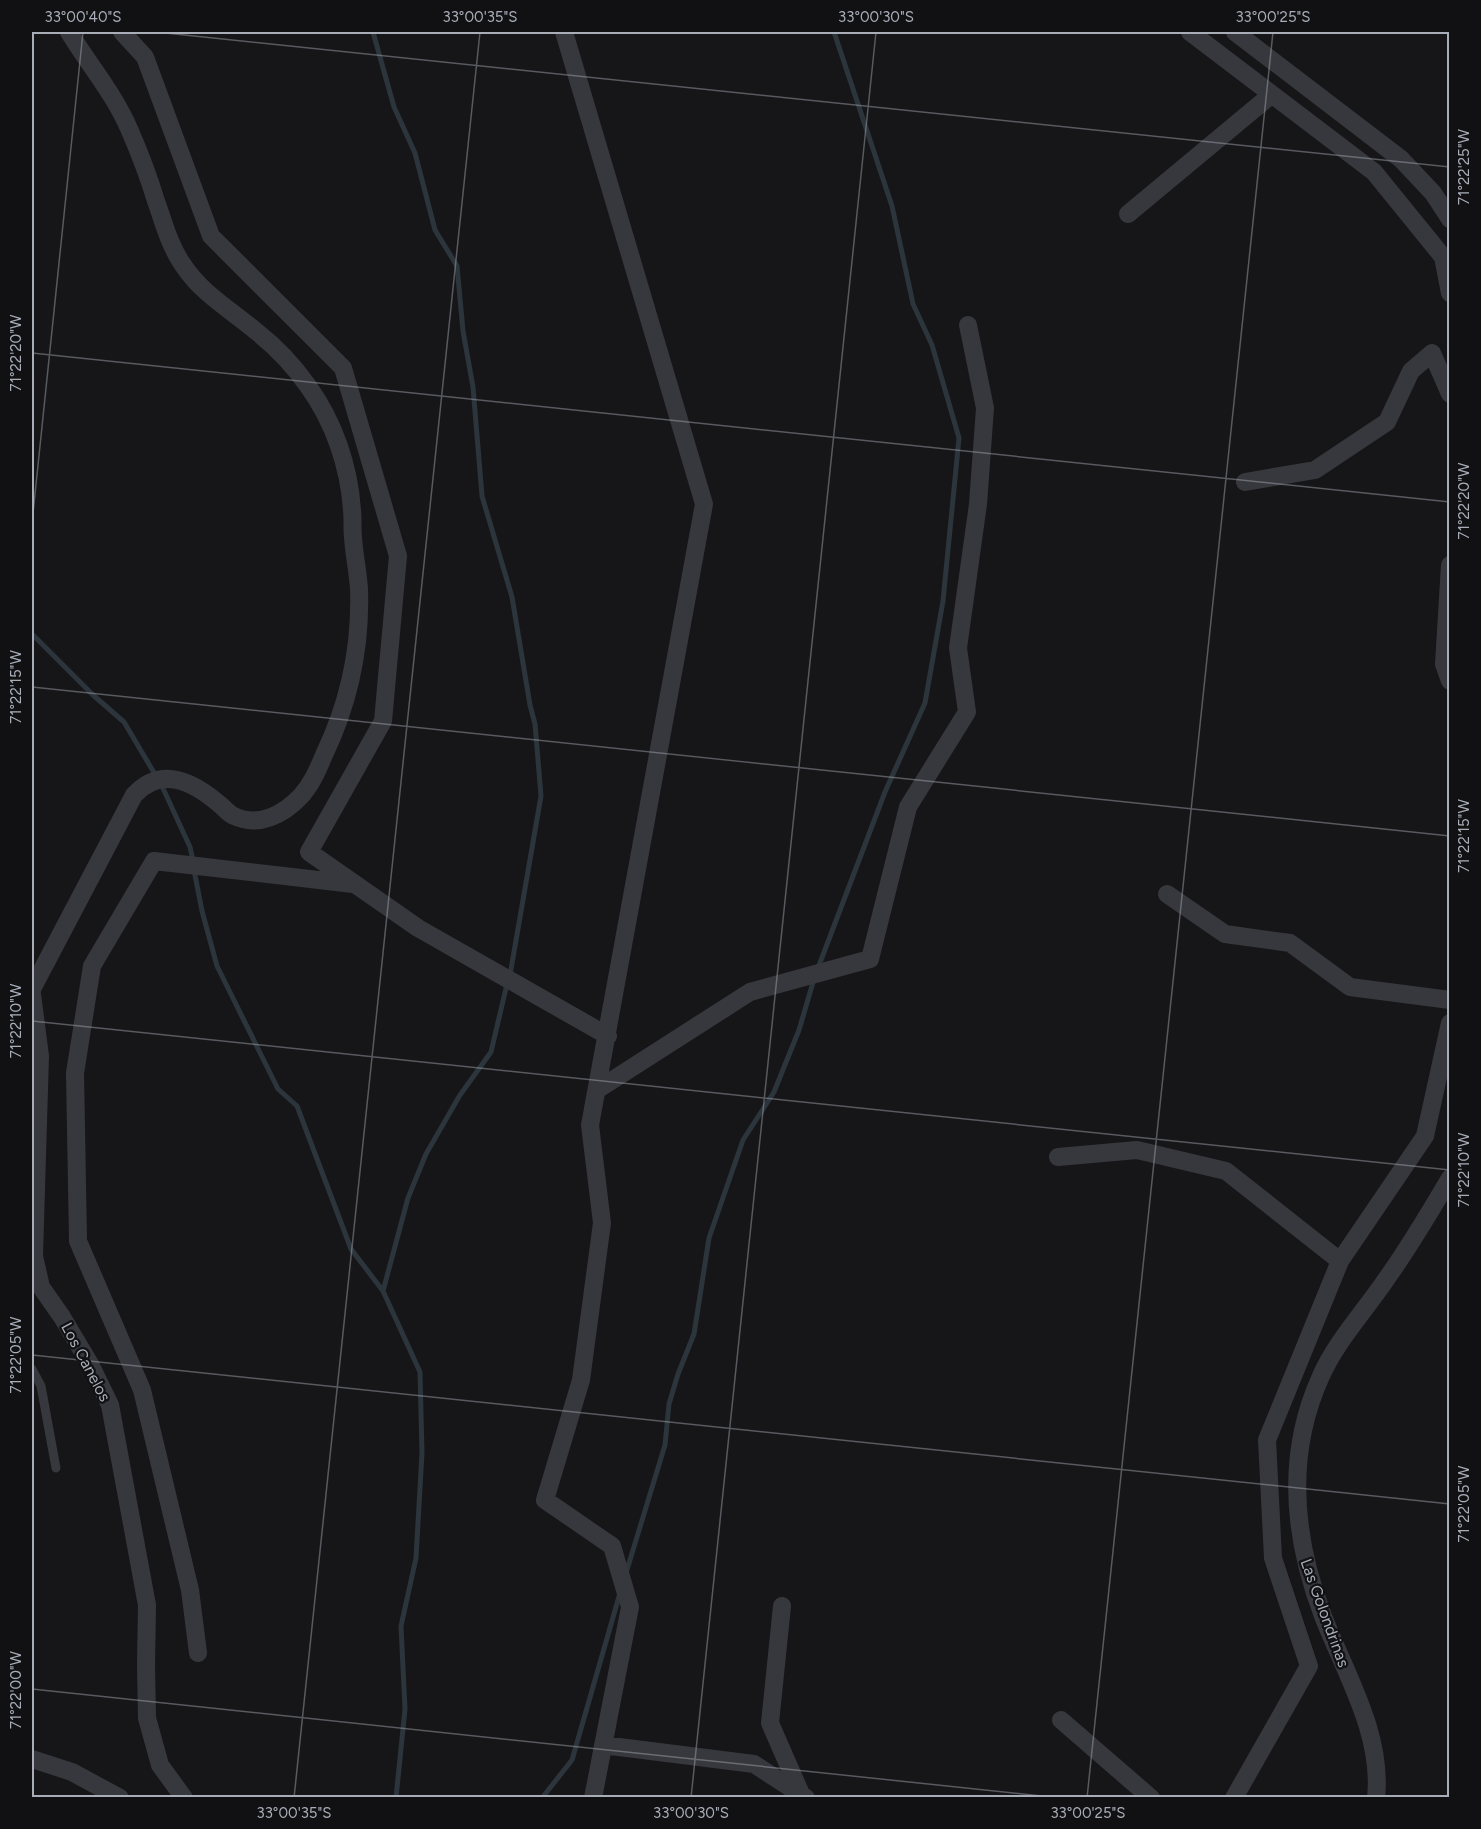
<svg xmlns="http://www.w3.org/2000/svg" width="1481" height="1829" font-family="Figtree,sans-serif">
	<style>
		.lines { fill: none; stroke-linecap: round; stroke-linejoin: round }
		.stream { stroke: #2c353c; stroke-width: 5 }
		.lane { stroke: #37383d; stroke-width: 9 }
		.street { stroke: #37383d; stroke-width: 18 }
		.ticks { fill: none; stroke: #a8adb8; stroke-width: 1.5; stroke-opacity: 0.45 }
		.labels { text-anchor: middle; dominant-baseline: central; stroke-width: 4.5; stroke-linejoin: round; paint-order: stroke }
		.street-label { font-size: 16px; fill: #a8adb8; stroke: #111113 }
		.neatline { fill: none; stroke: #a8adb8; stroke-width: 2 }
		.ticks-label { font-size: 15px; text-anchor: middle; fill: #a8adb8 }
	</style>
	<rect width="100%" height="100%" fill="#161618"/>
	<g class="lines">
		<path class="stream" d="M373,32L394,107L415,153L435,230L457,266L463,331L473,387L482,496L512,597L530,705L535,724L541,796L510,975
			M32,634L93,695L124,722L156,776
			M161,784L190,847L193,861
			M194,870L202,911L217,966L278,1089L297,1106L351,1249L383,1291L420,1372L422,1453L416,1558L401,1626L405,1709L396,1798
			M818,968L885,792L925,703L943,601L959,438L932,345L913,304L892,206L834,32
			M383,1291L408,1198L426,1154L460,1095L491,1052L507,984
			M626,1573L665,1445L669,1404L678,1374L694,1334L709,1238L743,1140L774,1092L799,1030L814,979
			M542,1798L572,1760L620,1593"/>
		<path class="lane" d="M32,1369L41,1386L56,1468"/>
		<path class="street" d="M122,32L145,57L211,236L343,368L398,556L383,721L309,852L418,928L608,1036
			M564,32L704,504L590,1125L602,1223L581,1380L545,1500L612,1546L630,1607L593,1798
			M1190,32L1374,172L1443,257L1450,293
			M1235,32L1401,159L1433,193L1450,219
			M1128,214L1271,95
			M1245,482L1315,470L1387,422L1411,371L1432,353L1450,394
			M1450,565L1444,664L1450,681
			M1167,894L1225,934L1290,943L1350,987L1450,1000
			M32,989L134,795C161,766 192,781 218,803C224,807 227,813 234,816C259,828 284,814 301,796C312,784 318,769 324,755C349,703 361,646 359,589C358,572 354,554 353,537C352,528 353,519 352,510C349,466 334,422 308,386C294,366 276,347 257,332C231,310 202,294 183,265C169,245 164,223 156,201C149,178 140,154 130,131C115,95 89,65 69,32
			M32,994L40,1056L34,1256L41,1287L62,1317L90,1364L110,1405L147,1605L146,1665L147,1718L160,1765L184,1798
			M597,1090L750,992L870,959L908,807L967,712L958,648L978,504L985,408L968,325
			M1058,1157L1137,1150L1226,1171L1340,1261
			M782,1606L770,1723L801,1794
			M198,1653L190,1590L142,1390L78,1241L75,1073L92,966L154,861L353,884
			M1061,1720L1151,1798
			M603,1745L754,1764L806,1798
			M32,1759L72,1772L120,1798
			M1234,1798L1309,1666L1273,1558L1267,1440L1340,1261L1425,1136L1450,1023
			M1376,1798C1383,1734 1345,1673 1323,1616C1293,1537 1285,1455 1321,1376C1337,1340 1365,1311 1387,1278C1410,1246 1430,1212 1450,1178"/>
	</g>
	<path class="ticks" d="M156,32L1450,167M32,353L1450,502M32,523L83,32M32,687L1450,836M32,1021L1450,1170M32,1355L1450,1504M32,1689L1060,1798M294,1798L480,32M691,1798L876,32M1087,1798L1273,32"/>
	<g class="labels">
		<g class="street-label">
			<text transform="translate(86 1362) rotate(62)">Los Canelos</text>
			<text transform="translate(1325 1613) rotate(70)">Las Golondrinas</text>
		</g>
	</g>
	<rect width="1481" height="1829" fill="none" stroke="#111113" stroke-width="66"/>
	<rect x="33" y="33" width="1415" height="1763" class="neatline"/>
	<g class="ticks-label">
		<text x="83" y="22">33°00'40"S</text>
		<text x="480" y="22">33°00'35"S</text>
		<text x="876" y="22">33°00'30"S</text>
		<text x="1273" y="22">33°00'25"S</text>
		<text transform="translate(1464 167) rotate(-90)" y="5">71°22'25"W</text>
		<text transform="translate(16 353) rotate(-90)" y="5">71°22'20"W</text>
		<text transform="translate(1464 501) rotate(-90)" y="5">71°22'20"W</text>
		<text transform="translate(16 687) rotate(-90)" y="5">71°22'15"W</text>
		<text transform="translate(1464 836) rotate(-90)" y="5">71°22'15"W</text>
		<text transform="translate(16 1021) rotate(-90)" y="5">71°22'10"W</text>
		<text transform="translate(1464 1170) rotate(-90)" y="5">71°22'10"W</text>
		<text transform="translate(16 1355) rotate(-90)" y="5">71°22'05"W</text>
		<text transform="translate(1464 1504) rotate(-90)" y="5">71°22'05"W</text>
		<text transform="translate(16 1690) rotate(-90)" y="5">71°22'00"W</text>
		<text x="294" y="1818">33°00'35"S</text>
		<text x="691" y="1818">33°00'30"S</text>
		<text x="1088" y="1818">33°00'25"S</text>
	</g>
</svg>
